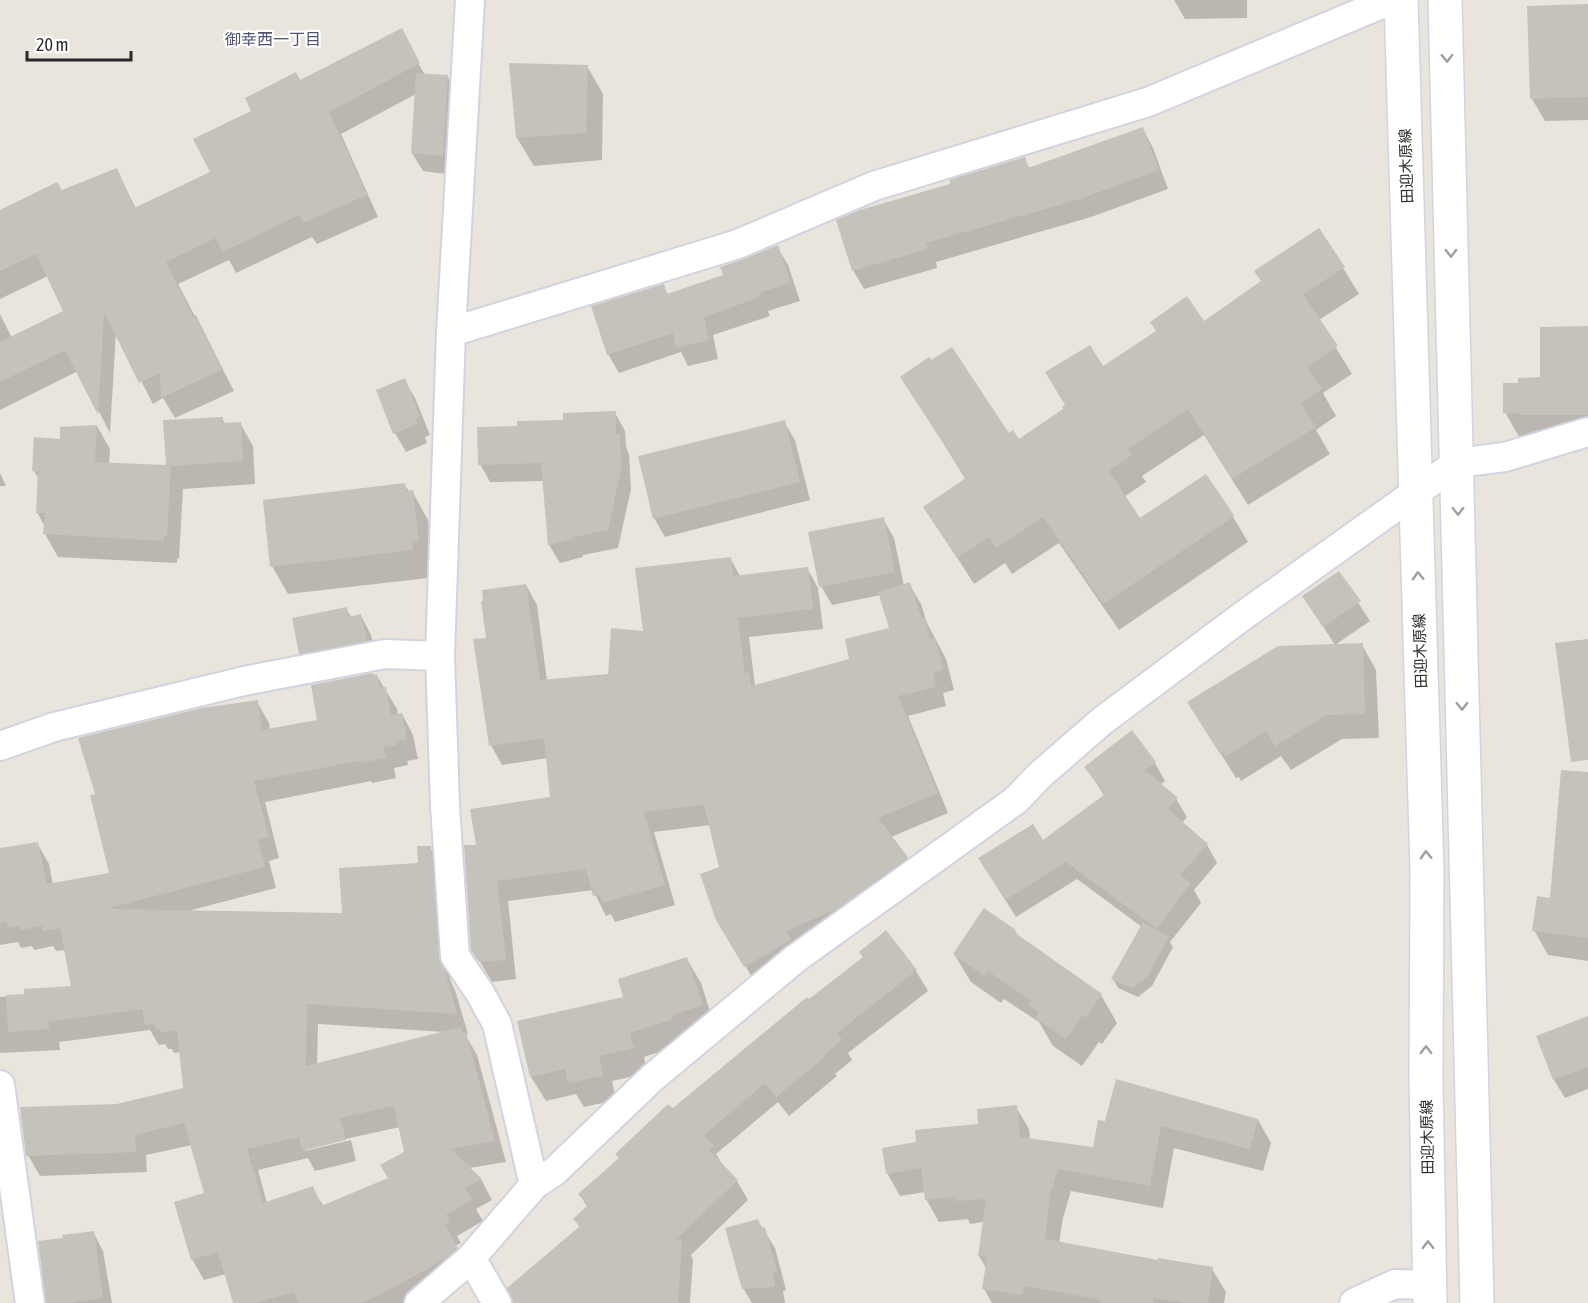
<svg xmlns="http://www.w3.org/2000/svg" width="1588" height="1303" font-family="'Asap Condensed','Noto Sans JP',sans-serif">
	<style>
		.shadow { fill: #0003; fill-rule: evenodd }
		.building { fill: #c5c2bc; fill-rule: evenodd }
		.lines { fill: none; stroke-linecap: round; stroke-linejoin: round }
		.minor-casing { stroke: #d2d3e0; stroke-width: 32 }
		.secondary-casing { stroke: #d2d3e0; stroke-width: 36 }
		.minor { stroke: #fff; stroke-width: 28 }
		.secondary { stroke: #fff; stroke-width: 33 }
		.oneway { stroke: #9f9f9f }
		.labels { text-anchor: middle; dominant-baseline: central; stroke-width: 4.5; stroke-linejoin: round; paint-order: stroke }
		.street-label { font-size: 15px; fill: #292929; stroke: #fff }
		.neighbourhood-label { font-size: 16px; fill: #4f5274; stroke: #fff }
	</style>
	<rect width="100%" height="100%" fill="#eae5dc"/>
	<path class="shadow" d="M1174,0H1247V18L1185,19Z
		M1588,0V120L1545,121L1532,99L1588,5Z
		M415,58L425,75L447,76L458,95L453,175L423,171L412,153L416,94L341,134L378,217L317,244L312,237L236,273L229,260L178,284L234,391L175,418L163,398L153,404L116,332L110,433L78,371L0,410V314L12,338L65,312L48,276L0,299V212L61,192L117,170L136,209L212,173L253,111L300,82Z
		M587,66L603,94L602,160L534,166L517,138Z
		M1143,129L1153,148L1168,189L1091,217L936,262L937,268L864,289L853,270L952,185L1024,159L1030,169Z
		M777,247L788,265L800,301L768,311L770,316L713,335L718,359L688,366L681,352L619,373L608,354L663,286L669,296L725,276Z
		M1343,268L1359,294L1319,320L1352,374L1323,393L1336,416L1316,430L1330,454L1248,505L1204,435L1142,476L1146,482L1124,497L1140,520L1232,515L1248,542L1119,630L1059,543L1012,574L1005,563L974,584L925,507L966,480L902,377L1019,441L1065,410L1102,368L1204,323Z
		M1588,328V439L1519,437L1505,412L1520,385L1542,379Z
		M404,380L415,398L430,435L425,437L427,443L406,452L395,433Z
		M615,413L625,431L626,447L629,454L631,489L618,548L583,555V557L560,563L549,545L544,481L490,482L480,464L519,428Z
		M222,418L225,424L240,423L253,446L255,484L183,489L179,559L177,558V563L58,557L45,534V527L37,512L39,480L34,471L61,440L97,426L110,449L109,464L167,467Z
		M784,422L795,440L810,500L665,537L654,518Z
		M0,473L6,486H0Z
		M405,485L409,492L412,491L428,520L434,568L428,569V578L288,594L272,566Z
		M883,519L894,538L904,586L909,584L921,604L927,623L946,659L954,690L943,693L946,706L908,716L948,813L891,837L907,858L918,878L757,986L718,919L721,868L711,825L654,832L675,905L615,922L611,914L606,916L593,890L508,901L516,979L492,982L473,950L477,846L551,798L548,758L502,765L491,745L488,639L526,585L537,605L547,681L609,676L645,632L730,558L740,576L807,568L818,588L823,629L749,637L755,686L851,660L891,629L881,595L832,605L821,586Z
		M1339,573L1370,621L1335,645L1304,597Z
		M346,609L352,618L361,616L371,635L376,659L311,672L300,653Z
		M1362,645L1376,670L1379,738L1342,739L1291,770L1281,756L1241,781L1239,777L1236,778L1204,727Z
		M377,676L397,709L398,715L402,714L413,735L418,759L407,761L408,765L394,768L396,778L372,783L371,781L265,802L279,858L269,861L276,888L188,911L343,915L419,864L430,848L442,868L450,979L456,993L468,1034H465L477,1055L506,1162L469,1168L481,1179L492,1200L476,1209L483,1221L457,1236L461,1243L455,1246L468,1269L414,1303H234L226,1274L204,1280L192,1259L206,1194L192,1145L146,1155L147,1172L40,1176L28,1155L117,1105L185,1089L181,1052L174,1053L172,1049H168L165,1044L159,1045L150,1030L59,1042L60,1050L0,1053V997L26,995L73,987L66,950L56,951L53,946L34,950L32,946L21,948L18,942L0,945V850L37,843L49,864L53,885L111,874L257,702L269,723L270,730L319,721L373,677ZM318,1024L445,1032L317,1065ZM400,1127L405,1152L390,1179L324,1207L312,1188L267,1203L258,1170L308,1158L315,1171L356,1161L351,1140L305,1151V1148Z
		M1155,763L1165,781L1160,785L1176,799L1187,817L1182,823L1207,845L1217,863L1194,890L1201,903L1170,942L1173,947L1152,986L1138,997L1118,988L1113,979L1142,927L1077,879L1016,917L991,877L1105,797L1086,767Z
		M1588,774V961L1548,955L1534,930L1552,900Z
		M985,910L1015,931L1019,937L1101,995L1117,1023L1102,1044L1099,1042L1082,1066L1053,1046L1039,1022L1004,999L1001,1003L971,982L954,954Z
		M886,932L916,971L928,991L848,1053L852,1060L835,1074L837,1076L789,1116L778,1102L716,1154L724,1167L737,1181L748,1200L691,1255L693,1260L690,1303H515L580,1228L575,1219L588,1208L580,1195L619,1159L617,1154L864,958Z
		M687,959L701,983L716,1030L686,1043L644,1057L647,1073L612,1081L616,1100L584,1107L576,1094L546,1101L531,1077L519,1022L625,998Z
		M1588,1017V1089L1565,1098L1554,1080Z
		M1016,1107L1029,1129L1030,1140L1094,1148L1099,1122L1258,1120L1271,1143L1263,1171L1174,1148L1163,1208L1071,1191L1063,1218L1059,1243L1159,1262L1212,1269L1226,1292L1224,1303H992L984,1289L987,1269L979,1256L984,1222L970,1224L968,1219L939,1222L926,1199L925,1192L900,1196L887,1173L917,1143L980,1125Z
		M758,1221L775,1248L786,1290L783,1291L785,1303H752L743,1288Z
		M93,1232L103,1251L112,1303H48L64,1239Z"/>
	<path class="building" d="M1588,4V97L1530,99L1527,6Z
		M402,28L420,63L329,112L367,195L303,223L299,215L222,252L216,238L166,262L193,317L196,315L223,369L161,398L160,373L139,383L104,312L98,415L65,350L0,382V342L63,311L36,254L0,271V210L57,182L62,190L117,168L134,208L210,172L193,139L251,111L245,98L296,72L300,80Z
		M509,63L588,65L586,133L516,138Z
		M416,73L448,75L443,156L411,153Z
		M1143,127L1159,170L1080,199L926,243L928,249L852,271L836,220L860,210L950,184L949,180L1025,157L1028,168Z
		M1319,228L1345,267L1303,294L1338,346L1307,367L1322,389L1301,404L1316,427L1232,479L1188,409L1128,449L1132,455L1109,471L1140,518L1206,474L1234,515L1230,519L1103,604L1043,517L996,548L989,537L957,558L923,507L966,478L900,377L929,357L931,360L952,347L1009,433L1013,430L1019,439L1063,409L1062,407L1065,405L1045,372L1090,345L1103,366L1156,331L1150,322L1187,296L1204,321L1261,281L1254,271Z
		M778,245L791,282L759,293L760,297L704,317L709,340L676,348L673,333L607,355L591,306L664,284L667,294L723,275L720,267L744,259Z
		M1588,326V415H1518L1519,413H1503V383H1518V378L1540,377V327Z
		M405,378L420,416L416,418L417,424L393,434L376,390Z
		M616,411V434H620L621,470L608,530L574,537V539L548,545L541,463L478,465L477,427L517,426V421L563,420V413Z
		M223,417V423L241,422L243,461L171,466L167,536H164V541L43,534L45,513H36L38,472L32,471L34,437L60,439V427L97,425L95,462L166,465L163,420Z
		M785,420L800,482L653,519L638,456Z
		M405,483L406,491L413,490L419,541H412L413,550L270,567L263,500Z
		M884,517L895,572L819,587L808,532Z
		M731,557L733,576L808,567L813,609L738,618L745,673L749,672L751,686L849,659L845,639L889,628L878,592L910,582L921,617H925L930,639L935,638L943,670L933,673L936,687L898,696L938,793L878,818L908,857L837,909L786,931L791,940L744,967L716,920L700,874L719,867L704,805L644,812L665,885L603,903L600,895L593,896L586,869L497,881L506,960L479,962L471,950L464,845H476L470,809L550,797L544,738L489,746L473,639L486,638L481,601H483L482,590L526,584L540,680L608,674L611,628L643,631L635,568Z
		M1339,571L1361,601L1323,627L1302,596Z
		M347,607L348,617L361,614L367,641L299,654L292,618Z
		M1588,639V760L1571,762L1555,643Z
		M1363,643L1365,714L1327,715L1275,746L1266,731L1225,757L1223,752L1220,754L1187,702L1278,646Z
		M373,673V675L377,674L380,688L386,687L391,715L402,713L407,739L396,741L397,745L383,747L386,758L359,763L358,761L254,781L269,837L258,840L265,867L113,907V909L342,913L339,868L418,863L417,846H431L439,957L445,970L457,1014L307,1004L306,1066L461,1027L463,1033L466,1032L495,1141L451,1149L482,1179L465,1188L472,1200L446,1215L450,1222L445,1225L458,1248L445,1259L378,1296L361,1303H298L294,1292L255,1303H233L218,1252L191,1260L174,1202L204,1193L184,1123L135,1135L136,1152L26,1156L20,1107L117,1104L183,1088L177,1030L161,1033L160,1029H155L154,1024L145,1025L142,1009L48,1022L49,1029L8,1032L6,995L24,994V989L71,986L60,928L43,931L42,926L20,930V926L8,928L7,922L0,923V848L38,842L47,884L109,873L90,795L95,794L78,738L202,708L258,700L262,730L317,720L311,685ZM394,1106L404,1152L380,1165L388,1178L321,1206L313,1186L263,1203L247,1149L299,1137L302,1151L346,1140L340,1118Z
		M1132,730L1156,762L1145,770L1178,798L1168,809L1208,844L1180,875L1191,883L1157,929L1066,862L1005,900L978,858L1033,824L1043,840L1105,794L1084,767Z
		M1561,770L1588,772V938L1532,931L1537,896L1550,898Z
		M984,908L1016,930L1014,932L1102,994L1086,1017L1083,1015L1066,1039L1035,1018L1039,1012L1028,1005L1031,1001L988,971L984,976L953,954Z
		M1143,922L1169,937L1147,977L1132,988L1111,979Z
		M886,930L917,970L837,1033L842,1040L825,1054L826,1056L776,1097L765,1083L704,1135L714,1146L709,1150L738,1180L674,1241L682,1239L678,1303H513L507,1288L580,1226L573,1219L588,1205L578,1194L619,1158L615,1154L668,1104L673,1108L807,997L809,999L863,957L859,952Z
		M687,957L703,1005L672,1015L673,1019L630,1033L634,1048L599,1056L603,1076L568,1083L565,1069L530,1077L517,1021L623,997L618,979Z
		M1588,1016V1067L1553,1080L1536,1036Z
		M1116,1079L1258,1119L1250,1149L1161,1126L1150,1186L1058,1169L1050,1195L1045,1239L1158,1260V1258L1213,1267L1208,1303H1185L1154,1298L1153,1303H1100L1101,1300L1025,1286L1022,1295L982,1289L987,1257L978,1256L986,1199L956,1201L955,1197L925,1200L921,1168L886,1174L882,1148L916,1142L915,1130L978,1124L977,1109L1017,1105L1020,1137L1093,1147L1098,1120L1105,1121Z
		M758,1219L761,1228L765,1227L777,1271L773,1272L775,1287L742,1289L725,1228Z
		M94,1231L103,1298L71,1303H46L38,1241L63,1238L62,1235Z"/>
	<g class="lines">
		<g class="minor-casing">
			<path id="minor" d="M470,0L451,332L440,656L445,805L455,956L480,993L497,1024L534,1185
				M451,332L738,244L874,186L1148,102L1391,0
				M0,746L54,727L244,681L385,654L440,656
				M0,1085L30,1303
				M471,1258L497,1303
				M419,1303L471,1258L534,1185L555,1171L652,1078L795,959L1016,800L1040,775L1102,721L1244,615L1457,463L1505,457L1588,432
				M1354,1303L1395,1284L1429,1285"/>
		</g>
		<g class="secondary-casing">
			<path id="secondary" d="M1401,0L1427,870L1426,1079L1430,1303
				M1445,0L1477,1303"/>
		</g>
		<use href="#minor" class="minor"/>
		<use href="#secondary" class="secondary"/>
	</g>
	<defs><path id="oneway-chevron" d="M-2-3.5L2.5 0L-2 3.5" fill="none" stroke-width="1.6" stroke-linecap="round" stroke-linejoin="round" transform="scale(1.5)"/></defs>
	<g class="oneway">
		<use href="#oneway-chevron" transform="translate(1447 58) rotate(89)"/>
		<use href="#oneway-chevron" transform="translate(1451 253) rotate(89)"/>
		<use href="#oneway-chevron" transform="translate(1458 511) rotate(89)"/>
		<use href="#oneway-chevron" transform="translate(1418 576) rotate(-92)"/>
		<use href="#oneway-chevron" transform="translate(1462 706) rotate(89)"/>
		<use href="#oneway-chevron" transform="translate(1426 855) rotate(-92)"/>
		<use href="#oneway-chevron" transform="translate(1426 1050) rotate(-90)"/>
		<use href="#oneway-chevron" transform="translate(1428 1245) rotate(-91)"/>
	</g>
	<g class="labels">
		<g class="street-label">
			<text transform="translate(1406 166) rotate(-92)">田迎木原線</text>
			<text transform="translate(1420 651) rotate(-92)">田迎木原線</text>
			<text transform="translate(1427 1137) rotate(-91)">田迎木原線</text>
		</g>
		<g class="neighbourhood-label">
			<text x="273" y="39">御幸西一丁目</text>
		</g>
	</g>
	<path d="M27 51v9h104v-9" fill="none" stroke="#292929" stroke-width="3"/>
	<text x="36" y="51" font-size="18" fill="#292929" stroke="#ffffff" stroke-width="4.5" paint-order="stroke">20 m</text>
</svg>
